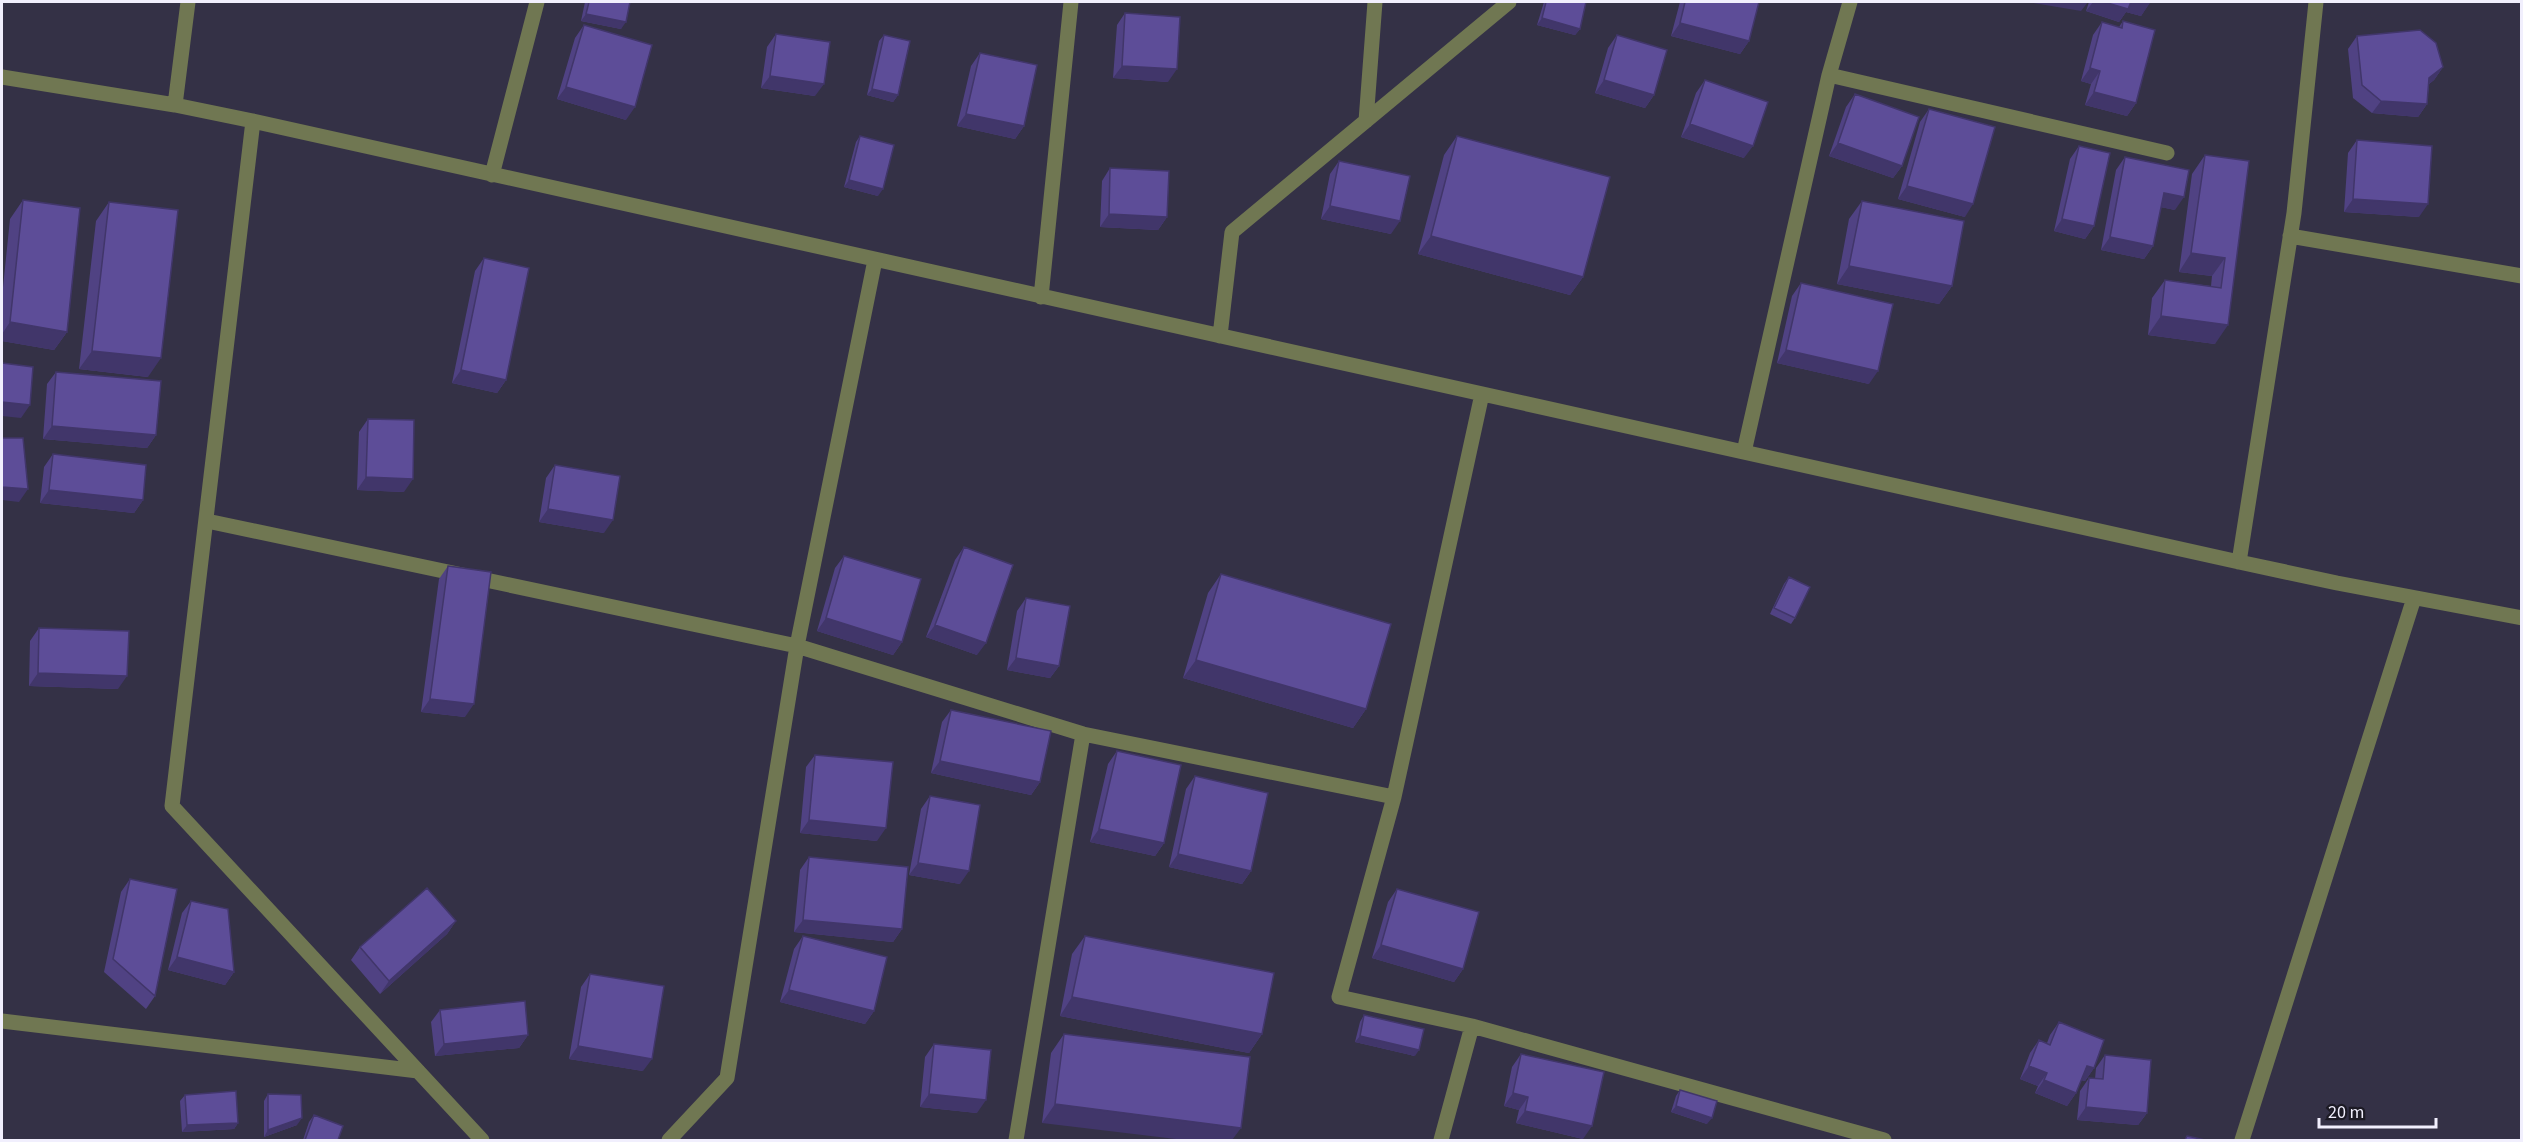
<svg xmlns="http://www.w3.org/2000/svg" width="2523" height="1142" font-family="'Source Sans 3',sans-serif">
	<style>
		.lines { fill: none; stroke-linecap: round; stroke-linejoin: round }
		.minor { stroke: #707752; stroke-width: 15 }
		.wall { fill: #504283 }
		.shaded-wall { fill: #41366a }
		.building { fill: #5d4d98; stroke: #41366a; stroke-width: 1.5 }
	</style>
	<rect width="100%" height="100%" fill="#343146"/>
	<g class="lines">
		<path class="minor" d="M1829,75L2167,153
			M2,77L175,105L253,121L2239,562L2337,583L2522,618
			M175,105L188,2
			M253,121L172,806L482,1140
			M1366,121L1375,2
			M492,175L537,2
			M2290,236L2522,276
			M1041,297L1071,2
			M1220,336L1232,232L1509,2
			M1744,452L1829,75L1850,2
			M207,521L797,646L875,260
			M2239,562L2294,213L2316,2
			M1394,797L1339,997L1472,1026L1884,1140
			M2,1021L418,1071
			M669,1140L727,1078L797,646L1083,734L1394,797L1482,394
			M1016,1140L1083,734
			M1441,1140L1472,1026
			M2242,1140L2414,598"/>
	</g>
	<path class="wall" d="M585,2H630L621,29L581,21Z
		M1544,2H1586L1580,29L1575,35L1537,25Z
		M1680,2H1759L1749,41L1740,54L1671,36Z
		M2089,2H2150L2141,16L2126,12L2119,22L2086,11Z
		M1125,13L1168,82L1113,78L1117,25Z
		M2123,21L2136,103L2127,116L2085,105L2091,84L2081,81L2093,35L2102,22L2119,27Z
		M584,25L626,120L557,99L575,38Z
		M776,34L815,96L761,88L767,47Z
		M884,35L898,95L893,102L867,95L879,41Z
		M1617,35L1654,95L1645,108L1595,93L1608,48Z
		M2357,36L2443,67L2434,80L2429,84L2427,104L2418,117L2372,113L2353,98L2348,49Z
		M980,53L1024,126L1015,139L957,126L971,66Z
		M1705,80L1744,158L1681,137L1696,93Z
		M1855,94L1902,166L1893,178L1829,156L1846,107Z
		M1929,109L1965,217L1898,199L1920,122Z
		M860,136L878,196L844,187L856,142Z
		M1457,136L1583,277L1570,295L1418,254L1444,155Z
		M2357,140L2419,217L2344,212L2348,153Z
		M2079,146L2094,226L2085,239L2054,231L2070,159Z
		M2205,155L2249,161L2215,344L2148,335L2152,298L2165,280L2211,286L2212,276L2179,272L2192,174Z
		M2125,157L2175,210L2161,207L2153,246L2144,259L2101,250L2116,170Z
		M1339,161L1391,234L1321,219L1330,174Z
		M1110,168L1167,217L1158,230L1100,227L1102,181Z
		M23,200L67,332L54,350L2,341V297L10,219Z
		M1862,201L1952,286L1939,304L1837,284L1849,219Z
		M109,202L148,377L79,369L96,221Z
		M484,258L506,380L497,393L452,383L475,271Z
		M1801,283L1869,384L1777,363L1792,296Z
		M56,372L156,435L147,448L43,439L47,384Z
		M368,419L404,492L357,490L359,432Z
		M53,454L143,500L134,513L40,503L44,467Z
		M555,465L604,533L539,522L546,478Z
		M964,547L977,655L926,637L955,560Z
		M844,556L902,642L893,655L817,631L835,568Z
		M448,566L465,717L421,712L439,579Z
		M1221,574L1366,709L1353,728L1183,678L1208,593Z
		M1789,577L1795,618L1791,624L1770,614L1784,584Z
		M1026,598L1059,666L1050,678L1007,670L1017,611Z
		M39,628L118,689L29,686L30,641Z
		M951,710L1040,782L1031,795L931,773L942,722Z
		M1117,751L1164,843L1155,856L1090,842L1108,764Z
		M815,755L877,841L800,833L806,767Z
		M1195,776L1251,871L1242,884L1169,867L1186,789Z
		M930,796L960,884L909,875L921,809Z
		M809,857L902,929L893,942L794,932L800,870Z
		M130,879L155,996L146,1009L104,972L121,892Z
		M1397,889L1463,969L1454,982L1372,958L1388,902Z
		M191,901L234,972L225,985L168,970L182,913Z
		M456,921L447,934L380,994L351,960L360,947Z
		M803,936L874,1011L865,1024L780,1002L794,949Z
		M1085,936L1262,1034L1249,1053L1060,1016L1072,954Z
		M590,974L643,1071L569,1059L581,987Z
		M440,1010L528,1035L519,1048L435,1056L431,1022Z
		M1364,1015L1415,1056L1355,1042L1360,1022Z
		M2059,1022L2094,1068L2085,1081L2081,1080L2076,1093L2067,1106L2035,1093L2038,1086L2020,1079L2030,1053L2039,1040L2047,1043L2050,1035Z
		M1064,1034L1250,1057L1042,1123L1051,1053Z
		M934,1044L977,1113L920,1107L925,1057Z
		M1521,1054L1583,1139L1516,1123L1519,1110L1504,1106L1512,1067Z
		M2105,1055L2147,1113L2138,1125L2077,1120L2080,1091L2089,1078L2095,1079L2096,1068Z
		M1680,1090L1707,1124L1671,1112L1676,1096Z
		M268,1094L297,1125L264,1137V1101Z
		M185,1095L238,1123L234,1129L182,1132L180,1101Z
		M314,1115L338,1140H303L309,1122Z"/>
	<path class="shaded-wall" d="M2028,2H2088L2081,11Z
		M2093,2H2144L2150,3L2141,16L2126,12L2119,22L2086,11Z
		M586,14L626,22L621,29L581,21Z
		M1542,18L1580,29L1575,35L1537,25Z
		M1680,23L1749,41L1740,54L1671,36Z
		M1122,66L1177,69L1168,82L1113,78Z
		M2443,67L2434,80L2420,91L2429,78Z
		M2090,68L2100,71L2091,84L2081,81Z
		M770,76L824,84L815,96L761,88Z
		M1604,80L1654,95L1645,108L1595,93Z
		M566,87L635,107L626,120L557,99Z
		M872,89L898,95L893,102L867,95Z
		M2094,92L2136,103L2127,116L2085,105Z
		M2381,101L2427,104L2418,117L2372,113Z
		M966,114L1024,126L1015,139L957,126Z
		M1690,124L1753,146L1744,158L1681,137Z
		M1838,143L1902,166L1893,178L1829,156Z
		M849,180L883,189L878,196L844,187Z
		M1907,186L1973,204L1965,217L1898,199Z
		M2164,193L2184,197L2175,210L2155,206Z
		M2353,199L2428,204L2419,217L2344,212Z
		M1330,206L1400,221L1391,234L1321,219Z
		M1109,214L1167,217L1158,230L1100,227Z
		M2062,219L2094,226L2085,239L2054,231Z
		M1431,236L1583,277L1570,295L1418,254Z
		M2110,237L2153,246L2144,259L2101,250Z
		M2191,253L2225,258L2212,276L2179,272Z
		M1849,266L1952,286L1939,304L1837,284Z
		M2161,316L2228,325L2215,344L2148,335Z
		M10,322L67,332L54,350L2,341V334Z
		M1786,350L1878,371L1869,384L1777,363Z
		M92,351L161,358L148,377L79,369Z
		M461,370L506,380L497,393L452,383Z
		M2,402L30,405L21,418L2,416Z
		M52,426L156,435L147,448L43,439Z
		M366,477L413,479L404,492L357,490Z
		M2,487L28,489L19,502L2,500Z
		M49,490L143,500L134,513L40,503Z
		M548,509L613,520L604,533L539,522Z
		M826,618L902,642L893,655L817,631Z
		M935,625L986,643L977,655L926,637Z
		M1016,658L1059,666L1050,678L1007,670Z
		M1196,660L1366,709L1353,728L1183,678Z
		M38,673L127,676L118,689L29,686Z
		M430,699L474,704L465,717L421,712Z
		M940,761L1040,782L1031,795L931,773Z
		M809,820L886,828L877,841L800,833Z
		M1099,829L1164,843L1155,856L1090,842Z
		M1178,854L1251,871L1242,884L1169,867Z
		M918,863L969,871L960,884L909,875Z
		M803,920L902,929L893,942L794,932Z
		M456,921L447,934L380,994L389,981Z
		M1381,945L1463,969L1454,982L1372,958Z
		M177,957L234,972L225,985L168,970Z
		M789,990L874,1011L865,1024L780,1002Z
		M1072,997L1262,1034L1249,1053L1060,1016Z
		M528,1035L519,1048L435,1056L444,1044Z
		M1360,1036L1419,1050L1415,1056L1355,1042Z
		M578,1046L652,1059L643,1071L569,1059Z
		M2029,1066L2047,1073L2038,1086L2020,1079Z
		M2087,1066L2094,1068L2085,1081L2078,1079Z
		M2044,1080L2076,1093L2067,1106L2035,1093Z
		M1513,1093L1528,1097L1519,1110L1504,1106Z
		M929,1094L986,1100L977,1113L920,1107Z
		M1055,1104L1241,1128L1232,1140H1184L1042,1123Z
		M1676,1106L1712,1118L1707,1124L1671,1112Z
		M2086,1107L2147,1113L2138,1125L2077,1120Z
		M1525,1111L1592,1126L1583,1139L1516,1123Z
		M302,1118L297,1125L264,1137L268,1130Z
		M238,1123L234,1129L182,1132L187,1125Z"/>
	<path class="building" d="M589,2H630L626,22L586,14Z
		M1546,2H1586L1580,29L1542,18Z
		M1685,2H1759L1749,41L1680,23Z
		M2104,2H2131L2128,9Z
		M1125,13L1180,17L1177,69L1122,66Z
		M2123,21L2155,30L2136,103L2094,92L2100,71L2090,68L2102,22L2122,28Z
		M584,25L652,45L635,107L566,87Z
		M2420,30L2436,43L2443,67L2429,78L2427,104L2381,101L2362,85L2357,36Z
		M776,34L830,42L824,84L770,76Z
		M884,35L910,41L898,95L872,89Z
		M1617,35L1667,50L1654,95L1604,80Z
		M980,53L1037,65L1024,126L966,114Z
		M1705,80L1768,102L1753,146L1690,124Z
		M1855,94L1919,117L1902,166L1838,143Z
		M1929,109L1995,127L1973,204L1907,186Z
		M860,136L894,145L883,189L849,180Z
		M1457,136L1610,177L1583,277L1431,236Z
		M2357,140L2432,146L2428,204L2353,199Z
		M2079,146L2110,153L2094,226L2062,219Z
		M2205,155L2249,161L2228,325L2161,316L2165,280L2221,288L2225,258L2191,253Z
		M2125,157L2189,170L2184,197L2164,193L2153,246L2110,237Z
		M1339,161L1410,176L1400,221L1330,206Z
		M1110,168L1169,171L1167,217L1109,214Z
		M23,200L80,208L67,332L10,322Z
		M1862,201L1964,221L1952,286L1849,266Z
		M109,202L178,210L161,358L92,351Z
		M484,258L529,268L506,380L461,370Z
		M1801,283L1893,304L1878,371L1786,350Z
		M2,363L33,367L30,405L2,402Z
		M56,372L161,381L156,435L52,426Z
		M368,419L414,420L413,479L366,477Z
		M2,438H23L28,489L2,487Z
		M53,454L146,465L143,500L49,490Z
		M555,465L620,476L613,520L548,509Z
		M964,547L1013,565L986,643L935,625Z
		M844,556L921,579L902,642L826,618Z
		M448,566L491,572L474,704L430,699Z
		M1221,574L1391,624L1366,709L1196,660Z
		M1789,577L1810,587L1795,618L1774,608Z
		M1026,598L1070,606L1059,666L1016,658Z
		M39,628L129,631L127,676L38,673Z
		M951,710L1051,731L1040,782L940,761Z
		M1117,751L1181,765L1164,843L1099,829Z
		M815,755L893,762L886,828L809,820Z
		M1195,776L1268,793L1251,871L1178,854Z
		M930,796L980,805L969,871L918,863Z
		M809,857L908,867L902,929L803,920Z
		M130,879L177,889L155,996L113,959Z
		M427,888L456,921L389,981L360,947Z
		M1397,889L1479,912L1463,969L1381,945Z
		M191,901L228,909L234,972L177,957Z
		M803,936L887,957L874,1011L789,990Z
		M1085,936L1274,973L1262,1034L1072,997Z
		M590,974L664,986L652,1059L578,1046Z
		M525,1001L528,1035L444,1044L440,1010Z
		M1364,1015L1424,1029L1419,1050L1360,1036Z
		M2059,1022L2104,1040L2094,1068L2087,1066L2076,1093L2044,1080L2047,1073L2029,1066L2039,1040L2050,1045Z
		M1064,1034L1250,1057L1241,1128L1055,1104Z
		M934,1044L991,1050L986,1100L929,1094Z
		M1521,1054L1604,1072L1592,1126L1525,1111L1528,1097L1513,1093Z
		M2105,1055L2151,1060L2147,1113L2086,1107L2089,1078L2103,1079Z
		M1680,1090L1717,1101L1712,1118L1676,1106Z
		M236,1091L238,1123L187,1125L185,1095Z
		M268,1094L301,1095L302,1118L268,1130Z
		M314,1115L343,1126L338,1140H305Z
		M2187,1136L2205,1140H2185Z"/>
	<rect width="2523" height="1142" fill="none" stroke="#f1effd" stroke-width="6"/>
	<path d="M2319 1118v9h117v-9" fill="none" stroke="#f1effd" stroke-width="3"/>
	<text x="2328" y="1118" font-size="18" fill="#f1effd" stroke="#1c1a24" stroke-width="4.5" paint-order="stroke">20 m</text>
</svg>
